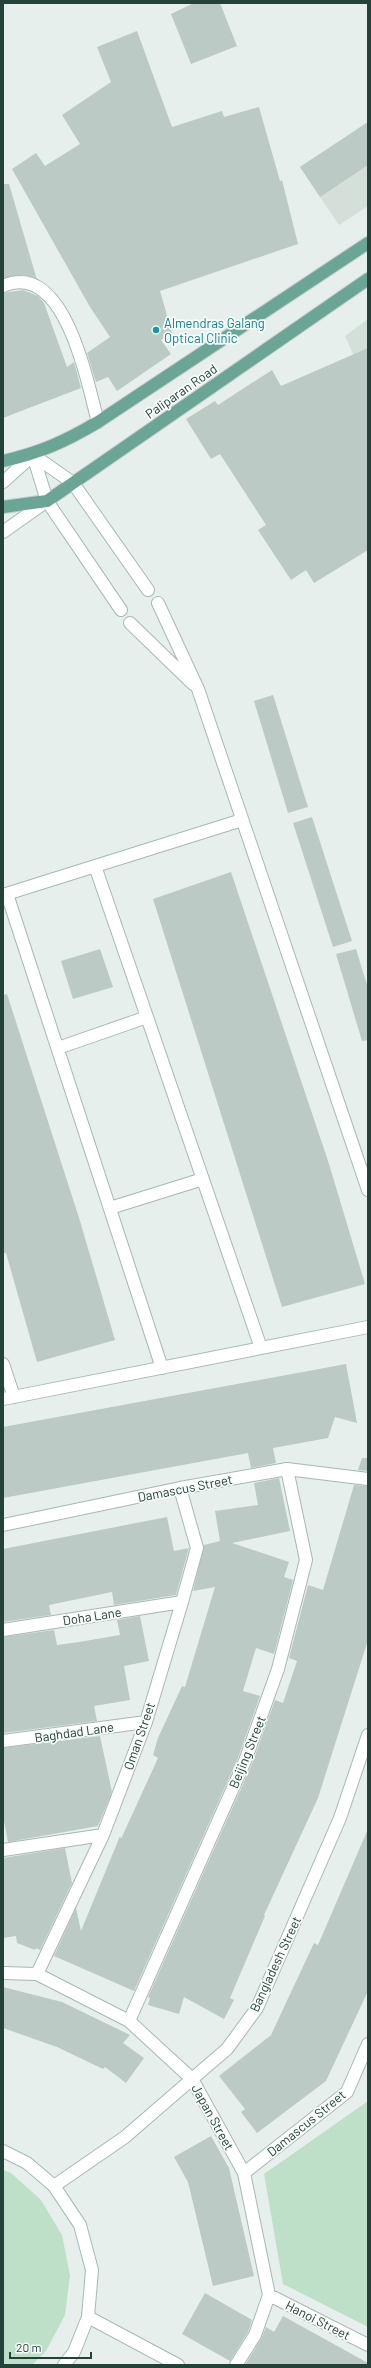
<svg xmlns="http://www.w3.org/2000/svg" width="371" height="2368" font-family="Barlow,sans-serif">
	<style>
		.built { fill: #d4dfda }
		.green { fill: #bfe0c8 }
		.building { fill: #bbcac4 }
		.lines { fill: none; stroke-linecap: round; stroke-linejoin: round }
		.minor-casing { stroke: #a8b8b2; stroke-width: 14 }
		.tertiary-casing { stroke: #a8b8b2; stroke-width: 14 }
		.secondary-casing { stroke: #a4bbb3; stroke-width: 14 }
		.primary-casing { stroke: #c2cac8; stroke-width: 14 }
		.minor { stroke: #fff; stroke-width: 12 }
		.tertiary { stroke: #fff; stroke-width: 12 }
		.secondary { stroke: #fff; stroke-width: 12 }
		.primary { stroke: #6aa596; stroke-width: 12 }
		.culture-dot { fill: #0f9aa8; stroke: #f7fbf9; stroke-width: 1.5 }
		.labels { text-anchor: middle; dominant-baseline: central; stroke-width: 3.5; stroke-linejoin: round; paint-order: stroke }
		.culture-label { font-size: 13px; fill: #0d838f; stroke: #f7fbf9; text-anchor: start }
		.street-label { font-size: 13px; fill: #24423a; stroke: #f7fbf9 }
	</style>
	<rect width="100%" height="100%" fill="#e6efeb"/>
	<path class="built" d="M368,122V206L339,225L300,167Z
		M368,319V387L345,336Z"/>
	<path class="green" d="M368,2101V2327L283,2284L264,2174Z
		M3,2170L11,2173L41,2200L62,2235L70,2275L65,2315L46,2351L32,2365H3Z"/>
	<path class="building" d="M194,3H220L237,46L191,64L171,14Z
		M137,31L172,127L222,111L224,117L259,107L280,181L282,180L298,244L160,291L172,333L161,340L171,354L117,391L108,377L96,382L87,353L110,337L90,307L12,169L36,153L45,166L80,144L62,115L111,82L97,47Z
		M368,122V165L320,197L300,167Z
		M3,184H9L37,280L24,275L3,278Z
		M23,290L38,296L44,303L67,367L74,362L81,388L3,418V293Z
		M368,348V550L314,583L306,570L291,580L258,530L266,525L220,454L211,459L186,419L215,401L218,405L272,370L281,386Z
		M273,695L308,807L288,813L254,701Z
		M312,817L352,941L333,947L293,823Z
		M231,872L329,1164L365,1284L282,1307L153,899Z
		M100,949L113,987L73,999L61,961Z
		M356,949L368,988V1040L362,1041L336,954Z
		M7,994L80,1221L115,1340L37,1362L6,1253H3V995Z
		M346,1364L357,1423L335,1417L328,1438L273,1448L276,1463L251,1468L248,1453L3,1498V1427Z
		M362,1458H368V1471L358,1470Z
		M279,1478L290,1531L232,1543L289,1562L284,1577L293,1580L274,1654L256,1648L243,1691L260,1696L238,1758L134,1991L54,1956L76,1908L81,1931L120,1836L121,1839L158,1758L153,1755L158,1738L182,1686L185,1687L215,1587L193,1591L204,1545L220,1541L215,1511L258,1505L254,1483Z
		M354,1485L368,1486V1640L318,1798L264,1915L265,1916L230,1998L234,2000L224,2019L184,1997L179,2014L148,2005L150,1998L148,1997L252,1764L275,1700L283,1703L297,1661L289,1658L308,1585L323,1590Z
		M167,1517L174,1551L189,1548L176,1595L114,1605L112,1592L49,1605L51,1615L3,1622V1549Z
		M140,1616L149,1661L124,1666L130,1700L94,1706L97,1721L3,1733V1637L54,1630L57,1645L79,1642L120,1635L117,1620Z
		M100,1736L112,1792L98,1826L8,1842L3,1816V1748Z
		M368,1829V1991L326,2081L257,2133L241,2112L245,2109L219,2076L271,2035L314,1943L318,1945Z
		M65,1848L72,1883L40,1950L36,1948L35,1950L17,1943L16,1936L3,1938V1858Z
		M3,1987L62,2002L130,2035L123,2043L144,2058L126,2083L105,2067L103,2069L57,2047L3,2028Z
		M211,2136L229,2168L254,2276L213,2286L188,2182L174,2157Z
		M205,2293L252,2320L248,2332L230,2361L182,2334Z
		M283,2316L368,2363V2365H245L261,2339L266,2327L274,2332Z"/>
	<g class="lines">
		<g class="minor-casing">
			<path id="minor" d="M3,286C65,259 87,382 98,422
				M33,455L73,483L148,590
				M33,455L47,501L121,610
				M158,603L198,689L368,1190
				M130,623L193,684
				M95,866L261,1348
				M7,894L162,1368
				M3,895L242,820
				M58,1048L147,1017
				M110,1208L203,1179
				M3,1364L14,1397
				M3,1399L368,1327
				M3,1525L180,1488L287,1469L368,1479
				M3,1630L182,1602
				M3,1741L146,1722
				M3,1850L103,1835
				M3,1973L37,1974L129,2021L192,2079L244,2173L269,2295L255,2335L236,2365
				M37,1974L103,1835L146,1722L182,1602L197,1548L180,1488
				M129,2021L245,1761L278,1669L306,1560L287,1469
				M244,2173L347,2092L368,2044
				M54,2186L125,2137L192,2079L227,2049L257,2008L340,1818L368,1735
				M269,2295L368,2345"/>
		</g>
		<g class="tertiary-casing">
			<path id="tertiary" d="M88,2317L178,2365"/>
		</g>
		<g class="secondary-casing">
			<path id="secondary" d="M3,482L33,455
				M3,532L47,501
				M3,2151L27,2163L54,2186L80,2225L92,2270L88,2317L74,2352L64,2365"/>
		</g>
		<g class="primary-casing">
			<path id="primary" d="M3,461C40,453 66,441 98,422L368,243
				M3,507L47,501L368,279"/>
		</g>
		<use href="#minor" class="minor"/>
		<use href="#tertiary" class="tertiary"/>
		<use href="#secondary" class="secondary"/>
		<use href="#primary" class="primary"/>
	</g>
	<circle class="culture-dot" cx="156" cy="330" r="4"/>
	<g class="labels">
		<g class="culture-label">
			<text x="164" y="323">Almendras Galang<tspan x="164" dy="15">Optical Clinic</tspan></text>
		</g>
		<g class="street-label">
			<text transform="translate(181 391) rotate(-35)">Paliparan Road</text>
			<text transform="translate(185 1488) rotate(-11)">Damascus Street</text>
			<text transform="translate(92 1616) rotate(-9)">Doha Lane</text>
			<text transform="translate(74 1732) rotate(-8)">Baghdad Lane</text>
			<text transform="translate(139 1736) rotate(-71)">Oman Street</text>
			<text transform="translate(247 1752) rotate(-68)">Beijing Street</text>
			<text transform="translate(275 1964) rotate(-65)">Bangladesh Street</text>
			<text transform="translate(213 2117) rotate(61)">Japan Street</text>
			<text transform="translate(306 2123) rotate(-39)">Damascus Street</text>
			<text transform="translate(318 2320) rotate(27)">Hanoi Street</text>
		</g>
	</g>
	<rect width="371" height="2368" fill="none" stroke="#24423a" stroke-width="8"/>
	<path d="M10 2352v6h81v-6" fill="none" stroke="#24423a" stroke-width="2"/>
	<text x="16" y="2352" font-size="12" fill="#24423a" stroke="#f7fbf9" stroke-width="3" paint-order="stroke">20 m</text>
</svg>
